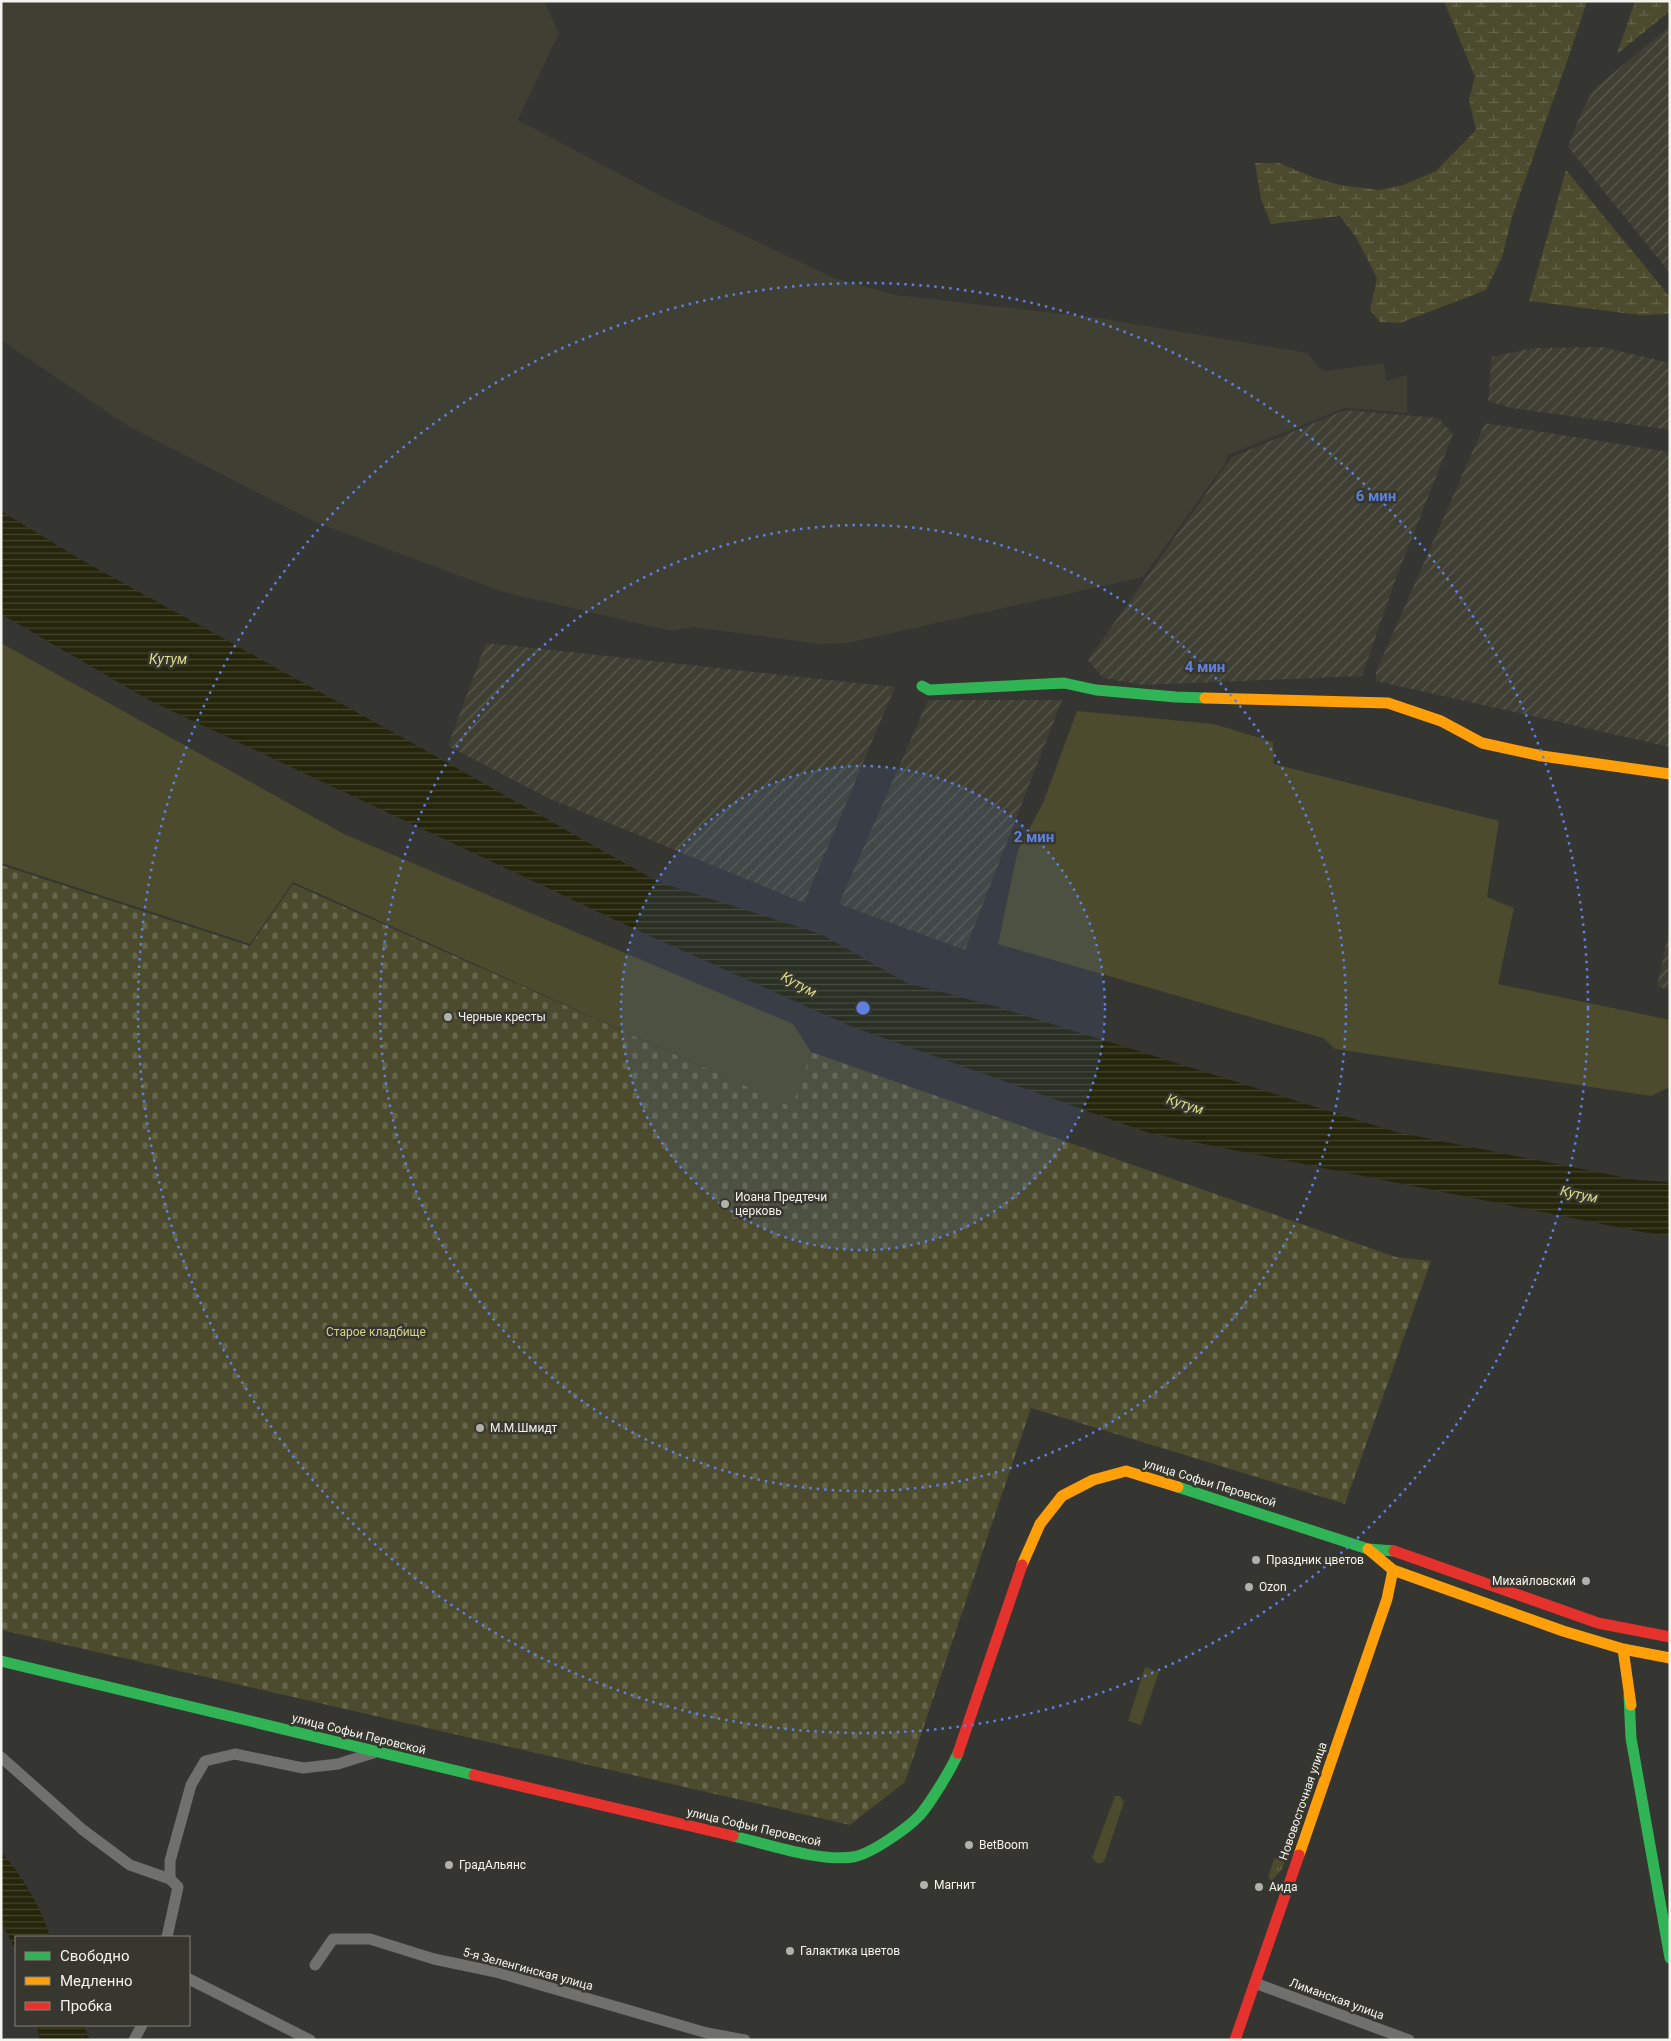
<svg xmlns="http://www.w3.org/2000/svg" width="1671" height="2041" font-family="Roboto,sans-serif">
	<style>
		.built { fill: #3f3f33 }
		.industrial { fill: url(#industrial-furrows) }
		.grass { fill: url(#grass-tufts) }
		.wetland { fill: url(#wetland-marsh) }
		.cemetery { fill: url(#cemetery-stones) }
		.green { fill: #4c4b2d }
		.water { fill: url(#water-rules) }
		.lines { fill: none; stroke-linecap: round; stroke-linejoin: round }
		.street { stroke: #70706d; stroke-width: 11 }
		.fast { stroke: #30b455; stroke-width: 11 }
		.slow { stroke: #ff9f0a; stroke-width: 11 }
		.jam { stroke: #e5322d; stroke-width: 11 }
		.ring { fill: none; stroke: #5e80df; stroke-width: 2.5; stroke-dasharray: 2.5 5 }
		.poi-dot { fill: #b1b1ac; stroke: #37372f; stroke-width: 2 }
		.labels { text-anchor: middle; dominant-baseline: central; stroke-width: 5; stroke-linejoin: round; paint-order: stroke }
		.poi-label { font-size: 12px; fill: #f4f4ef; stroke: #37372f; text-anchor: start }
		.park-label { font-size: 12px; fill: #d3d281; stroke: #37372f }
		.street-label { font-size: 12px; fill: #f4f4ef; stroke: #37372f }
		.water-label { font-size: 14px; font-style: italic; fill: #dcdc8a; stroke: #37372f }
		.centre { fill: #5e80df; stroke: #37372f; stroke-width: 2.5 }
		.ring-label { font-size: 15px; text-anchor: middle; font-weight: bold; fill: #5e80df; stroke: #37372f; stroke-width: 5; stroke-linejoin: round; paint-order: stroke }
	</style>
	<defs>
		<pattern id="industrial-furrows" width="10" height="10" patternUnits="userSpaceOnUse" patternTransform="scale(1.25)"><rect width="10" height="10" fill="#3f3f33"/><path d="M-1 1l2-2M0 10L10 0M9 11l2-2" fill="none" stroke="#5b5b51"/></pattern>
		<pattern id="grass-tufts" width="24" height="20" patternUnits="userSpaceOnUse" patternTransform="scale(1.25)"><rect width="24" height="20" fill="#4c4b2d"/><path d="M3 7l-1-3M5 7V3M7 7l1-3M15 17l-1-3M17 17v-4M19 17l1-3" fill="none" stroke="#66664c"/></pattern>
		<pattern id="wetland-marsh" width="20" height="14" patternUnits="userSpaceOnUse" patternTransform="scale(1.25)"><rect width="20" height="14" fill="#4c4b2d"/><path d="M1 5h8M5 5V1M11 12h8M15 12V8" fill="none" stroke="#66664c"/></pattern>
		<pattern id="cemetery-stones" width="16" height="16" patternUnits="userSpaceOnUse" patternTransform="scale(1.25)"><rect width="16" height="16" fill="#4c4b2d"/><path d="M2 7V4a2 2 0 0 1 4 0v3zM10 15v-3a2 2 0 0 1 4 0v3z" fill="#66664c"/></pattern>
		<pattern id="water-rules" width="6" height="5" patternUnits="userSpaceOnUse" patternTransform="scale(1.25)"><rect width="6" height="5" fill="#25250b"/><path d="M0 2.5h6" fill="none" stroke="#45452f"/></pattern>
	</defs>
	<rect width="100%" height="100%" fill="#353531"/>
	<path class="built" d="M1,1H544L559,33L518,120L661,196L834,278L896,295L1100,318L1308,353L1320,369L1325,371L1384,363L1386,381L1407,375V413L1345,408L1228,455L1225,464L1143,577L848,643L819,644L693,627L671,631L503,592L315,522L126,425L1,340Z"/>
	<path class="industrial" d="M1670,26V273L1568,147L1581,113L1593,90Z
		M1602,347L1670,363V430L1511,408L1488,401L1492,357L1533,348Z
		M1345,410L1438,418L1453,434L1396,578L1362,676L1142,685L1103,678L1088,660L1232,457Z
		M1485,423L1670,452V747L1376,681V672Z
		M486,643L895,687L804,903L548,798L448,746Z
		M928,700H1062L965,950L839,904Z
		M1670,927V990L1657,986Z"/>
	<path class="grass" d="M1282,1856L1286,1859L1282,1869L1272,1881L1268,1878L1274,1859Z"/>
	<path class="wetland" d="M1444,1H1587L1572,47L1513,214L1502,257L1486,290L1400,323L1380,322L1370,310L1377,278L1356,237L1340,216L1271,224L1261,199L1255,163H1279L1315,178L1340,185L1379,190L1403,185L1436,171L1476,130L1469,100L1475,77Z
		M1635,1H1670V11L1617,54Z
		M1566,170L1670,297V314L1640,315L1529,301Z"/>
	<path class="cemetery" d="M1,865L250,946L293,884L791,1106L811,1052L1384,1253L1396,1257L1431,1261L1345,1504L1031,1408L905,1782L850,1825L1,1630Z"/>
	<path class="green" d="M1,643L344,834L793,1024L811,1052L792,1107L293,882L250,944L1,863Z
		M1077,711L1214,724L1273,742L1274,764L1499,821L1487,897L1514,908L1498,984L1670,1020V1087L1651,1096L1335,1049L1323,1038L998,944L1018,850L1043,803Z
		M1145,1667L1159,1672L1141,1725L1128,1721Z
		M1115,1796H1120L1124,1802L1104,1862L1098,1864L1092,1858Z"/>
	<path class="water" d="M1,511L78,558L414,744L658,882L821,934L907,983L998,1007L1396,1132L1637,1180L1670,1182V1236L1642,1232L1149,1133L850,1026L643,933L149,700L1,614Z
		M1,1852C21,1873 42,1909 50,1937H16V1952L1,1920Z
		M37,2025H84L90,2040H40Z"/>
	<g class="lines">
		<path class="street" d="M1,1757L83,1830L130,1865L170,1879
			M167,1937L178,1887L170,1879V1861L191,1785L205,1761L235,1754L303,1768L338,1764L373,1753
			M315,1965L333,1939H370L434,1959L496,1972L707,2033L745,2040
			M189,1979L310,2040
			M1255,1983L1409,2040
			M134,2040L142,2025"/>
		<path class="fast" d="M922,686L929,690L1064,683L1096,690L1176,697L1205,698
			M1178,1487L1368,1549L1394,1551
			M1,1661L474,1775
			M1629,1695L1631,1738L1670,1958
			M733,1836C767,1844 819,1862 853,1857C871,1854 908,1828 920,1815C931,1802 952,1768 958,1753"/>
		<path class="slow" d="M1205,698L1388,703L1441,721L1482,743L1542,756L1670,774
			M1368,1549L1393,1570L1563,1631L1623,1649L1670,1658
			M1022,1565L1040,1524L1062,1496L1093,1480L1126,1471L1178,1487
			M1623,1649L1631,1705
			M1299,1855L1387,1599L1393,1570"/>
		<path class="jam" d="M1394,1551L1598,1623L1670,1637
			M958,1753L1022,1565
			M474,1775L733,1836
			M1235,2040L1299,1855"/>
	</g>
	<circle cx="863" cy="1008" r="242" fill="#5e80df" fill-opacity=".12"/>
	<g class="ring">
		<circle cx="863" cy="1008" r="242"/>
		<circle cx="863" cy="1008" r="483"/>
		<circle cx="863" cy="1008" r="725"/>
	</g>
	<g class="poi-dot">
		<circle cx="448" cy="1017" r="5"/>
		<circle cx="725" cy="1204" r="5"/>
		<circle cx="480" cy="1428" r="5"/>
		<circle cx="1256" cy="1560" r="5"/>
		<circle cx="1586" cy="1581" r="5"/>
		<circle cx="1249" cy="1587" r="5"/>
		<circle cx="969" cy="1845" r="5"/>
		<circle cx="449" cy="1865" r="5"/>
		<circle cx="924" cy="1885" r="5"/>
		<circle cx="1259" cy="1887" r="5"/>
		<circle cx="790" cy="1951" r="5"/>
	</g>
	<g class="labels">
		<g class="poi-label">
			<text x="458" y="1017">Черные кресты</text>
			<text x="735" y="1197">Иоана Предтечи<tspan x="735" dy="14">церковь</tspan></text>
			<text x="490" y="1428">М.М.Шмидт</text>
			<text x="1266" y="1560">Праздник цветов</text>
			<text x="1576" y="1581" text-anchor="end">Михайловский</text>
			<text x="1259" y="1587">Ozon</text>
			<text x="979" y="1845">BetBoom</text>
			<text x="459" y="1865">ГрадАльянс</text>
			<text x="934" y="1885">Магнит</text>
			<text x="1269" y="1887">Аида</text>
			<text x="800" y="1951">Галактика цветов</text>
		</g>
		<g class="park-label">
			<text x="376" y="1332">Старое кладбище</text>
		</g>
		<g class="street-label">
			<text transform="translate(1210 1483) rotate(17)">улица Софьи Перовской</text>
			<text transform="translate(359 1734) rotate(14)">улица Софьи Перовской</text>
			<text transform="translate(1303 1801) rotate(-71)">Нововосточная улица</text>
			<text transform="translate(754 1827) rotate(13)">улица Софьи Перовской</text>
			<text transform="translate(528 1969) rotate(15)">5-я Зеленгинская улица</text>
			<text transform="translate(1337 1999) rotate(20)">Лиманская улица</text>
		</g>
		<g class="water-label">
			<text x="168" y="659">Кутум</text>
			<text transform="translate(799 984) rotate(29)">Кутум</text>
			<text transform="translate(1185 1104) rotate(18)">Кутум</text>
			<text transform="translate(1579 1194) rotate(12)">Кутум</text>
		</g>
	</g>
	<circle cx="863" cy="1008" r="8" class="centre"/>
	<g class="ring-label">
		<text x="1376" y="501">6 мин</text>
		<text x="1205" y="672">4 мин</text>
		<text x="1034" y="842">2 мин</text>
	</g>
	<rect width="1671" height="2041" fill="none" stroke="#f4f4ef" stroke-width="5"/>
	<rect x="15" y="1936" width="175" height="90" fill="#37372f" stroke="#83837c"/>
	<rect x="25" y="1952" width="25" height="8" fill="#30b455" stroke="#83837c"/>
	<text x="60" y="1961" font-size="15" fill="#f4f4ef">Свободно</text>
	<rect x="25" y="1977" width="25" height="8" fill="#ff9f0a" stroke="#83837c"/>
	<text x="60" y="1986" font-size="15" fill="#f4f4ef">Медленно</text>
	<rect x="25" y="2002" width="25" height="8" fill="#e5322d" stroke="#83837c"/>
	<text x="60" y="2011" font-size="15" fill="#f4f4ef">Пробка</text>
</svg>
